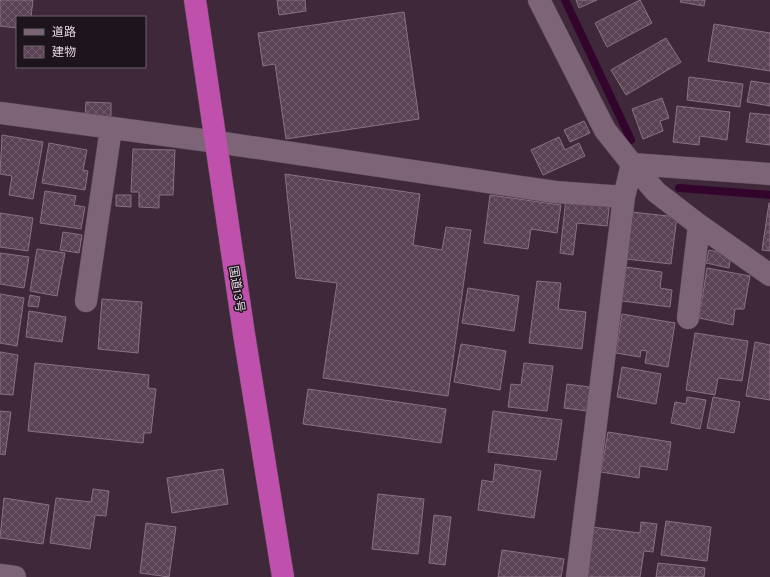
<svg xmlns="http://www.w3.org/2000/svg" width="770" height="577" font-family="Karla,'Noto Sans JP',sans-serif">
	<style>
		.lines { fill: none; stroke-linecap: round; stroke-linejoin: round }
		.stream { stroke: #33052c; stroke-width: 8 }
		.building { fill: url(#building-cross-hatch); stroke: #8a7083 }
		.minor-casing { stroke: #5a4756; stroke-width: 23 }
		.highway-casing { stroke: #5a4756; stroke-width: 23 }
		.minor { stroke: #7d6477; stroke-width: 22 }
		.highway { stroke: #bf50ab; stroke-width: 22 }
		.labels { text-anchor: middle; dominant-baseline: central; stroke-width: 3; stroke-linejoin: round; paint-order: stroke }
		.street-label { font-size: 12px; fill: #e4d6e0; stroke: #1e151c }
	</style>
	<defs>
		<pattern id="building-cross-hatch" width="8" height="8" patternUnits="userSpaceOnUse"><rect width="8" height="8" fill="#5a4254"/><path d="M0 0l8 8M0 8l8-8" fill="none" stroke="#725d6c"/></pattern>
	</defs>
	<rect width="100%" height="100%" fill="#3e2839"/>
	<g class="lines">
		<path class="stream" d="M565,0L631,140
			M679,188L770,195"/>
	</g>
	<path class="building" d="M0,0H33L31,17H17V28L0,26Z
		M277,0H305L306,11L279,15Z
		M576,0H597L579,8Z
		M640,0L652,23L607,47L595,23Z
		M681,0H705L704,6L680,2Z
		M404,12L419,119L286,139L275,64L263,66L258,33Z
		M714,24L770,33V71L708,61Z
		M666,38L681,62L626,95L611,70Z
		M689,77L743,84L740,107L687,100Z
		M751,81L770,84V106L747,102Z
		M662,98L669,118L660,121L663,131L643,139L632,109Z
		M86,102L111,103V118L85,117Z
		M677,106L730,112L727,140L700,136L699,145L673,142Z
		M750,113L770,115V145L746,142Z
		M584,121L590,133L570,142L564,130Z
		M2,135L43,142L33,199L9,195L12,176L0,174Z
		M559,137L565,150L579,143L585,156L543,175L531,150Z
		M49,143L87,150L83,170L88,171L85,190L42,183Z
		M133,149L175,150L173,195H159V208L139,207V192H131Z
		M285,174L420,194L413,245L442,250L446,227L471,230L448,396L323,378L337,283L296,278Z
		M45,191L76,196L74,205L85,207L81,229L40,223Z
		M116,195H131V207L116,206Z
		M490,195L561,205L557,233L531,229L528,249L484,243Z
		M566,198L610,202L607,226L577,223L573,255L560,253Z
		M769,203H770V251L762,250Z
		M632,212L677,217L671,264L626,259Z
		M0,213L33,218L28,251L0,247Z
		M63,232L82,235L79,253L60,250Z
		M37,249L65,253L57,296L30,291Z
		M709,250L731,255L729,268L706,263Z
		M0,253L29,257L24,288L0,284Z
		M626,267L662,272L660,288L672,290L670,307L622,301Z
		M707,268L750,276L744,309H735L733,325L699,318Z
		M537,281L561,283L558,309L586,312L582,349L529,343Z
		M468,288L519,296L514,331L462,323Z
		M0,294L24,298L17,346L0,343Z
		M30,295L40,297L38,307L28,306Z
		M102,299L142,302L138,353L98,349Z
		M29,311L66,317L62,342L26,337Z
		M622,314L675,323L668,367L645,363L647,351L641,350L640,357L616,353Z
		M695,333L748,341L742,381L718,378L715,395L686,390Z
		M755,342L770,345V400L746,396Z
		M461,344L506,351L500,390L454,382Z
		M0,352L18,355L13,395L0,394Z
		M35,363L149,375L148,388L156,389L151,433H144L143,443L28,431Z
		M524,363L553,366L547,411L508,407L511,384L521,385Z
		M622,367L661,374L656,404L617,397Z
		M567,384L590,387L587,411L564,408Z
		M308,389L446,409L441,443L303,424Z
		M687,397L706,400L700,429L671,423L675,402L686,404Z
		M713,397L740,402L734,433L707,428Z
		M0,411L11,412L5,455L0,454Z
		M493,411L562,420L556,460L488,452Z
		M608,432L671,442L667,470L640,466L639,478L601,472Z
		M495,464L541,471L534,518L478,510L482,480L493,482Z
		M223,469L228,504L172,513L167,478Z
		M93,489L109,491L106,516L95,515L90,549L50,543L56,498L91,502Z
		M378,494L424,499L418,554L372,549Z
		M4,498L49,505L43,544L0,538Z
		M434,515L451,517L445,565L429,563Z
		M666,521L711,527L707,561L661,555Z
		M641,522L657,524L653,552L644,551L640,577H586L592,527L640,533Z
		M146,523L176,527L169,577L140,573Z
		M502,550L564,559L561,577H498Z
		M658,563L705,568L704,577H656Z"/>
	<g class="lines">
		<g class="minor-casing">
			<path id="minor" d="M539,0L605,130L632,164L656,192L699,225L770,275
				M0,113L217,142L555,192L624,197
				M86,301L111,128
				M688,318L699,225
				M0,575L15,577
				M577,577L624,197L632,164L770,174"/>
		</g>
		<g class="highway-casing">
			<path id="highway" d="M195,0L244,334L283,577"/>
		</g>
		<use href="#minor" class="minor"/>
		<use href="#highway" class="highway"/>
	</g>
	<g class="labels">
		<g class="street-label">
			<text transform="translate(237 289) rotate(81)">国道13号</text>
		</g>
	</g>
	<rect x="16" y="16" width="130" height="52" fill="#1e151c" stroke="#6d626a"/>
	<rect x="24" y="29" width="20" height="6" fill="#7d6477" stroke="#6d626a"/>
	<text x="52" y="36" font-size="12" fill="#e4d6e0">道路</text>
	<rect x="24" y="46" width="20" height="12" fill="url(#building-cross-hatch)" stroke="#6d626a"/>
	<text x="52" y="56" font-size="12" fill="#e4d6e0">建物</text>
</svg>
